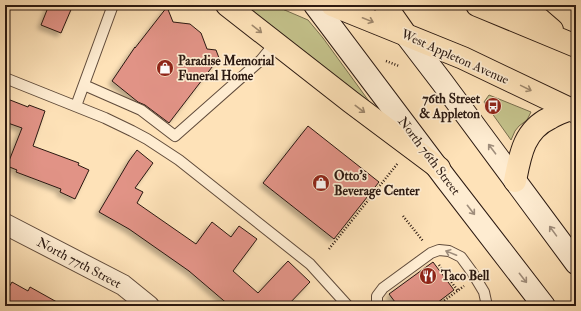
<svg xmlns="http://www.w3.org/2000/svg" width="581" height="311" font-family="'IM FELL Double Pica',serif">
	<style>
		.green { fill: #c4c28b; stroke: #786e4e }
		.building { fill: #e19386; stroke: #2b1911; filter: url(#shadow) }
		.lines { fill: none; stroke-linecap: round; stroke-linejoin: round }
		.lane-casing { stroke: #604b3b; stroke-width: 12 }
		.street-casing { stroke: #604b3b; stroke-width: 22 }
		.secondary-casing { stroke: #2b1911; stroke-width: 24 }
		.primary-casing { stroke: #2b1911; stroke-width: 24 }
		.path { stroke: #2b1911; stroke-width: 2.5; stroke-dasharray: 1 2; stroke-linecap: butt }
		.lane { stroke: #feecd1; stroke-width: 10 }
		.street { stroke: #feecd1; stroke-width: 20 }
		.secondary { stroke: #feecd1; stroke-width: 22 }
		.primary { stroke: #fee2b8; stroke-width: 22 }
		.oneway { stroke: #9f886d }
		.oneway2 { stroke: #9f8d7b }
		.labels { text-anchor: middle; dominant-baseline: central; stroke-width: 3.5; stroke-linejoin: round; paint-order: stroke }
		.street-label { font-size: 13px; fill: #2b1911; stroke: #feecd1 }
		.poi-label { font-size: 13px; font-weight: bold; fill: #2b1911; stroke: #feecd1; text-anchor: start }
	</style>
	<defs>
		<filter id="shadow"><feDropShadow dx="-3.5" dy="3.5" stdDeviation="2" flood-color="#0004"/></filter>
	</defs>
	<rect width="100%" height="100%" fill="#fee2b8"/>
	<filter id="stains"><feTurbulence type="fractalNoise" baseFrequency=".005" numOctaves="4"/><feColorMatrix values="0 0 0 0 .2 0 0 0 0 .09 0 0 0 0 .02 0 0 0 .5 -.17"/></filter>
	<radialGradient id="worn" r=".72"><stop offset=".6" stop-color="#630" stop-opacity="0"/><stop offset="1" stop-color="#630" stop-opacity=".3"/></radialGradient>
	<path class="green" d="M244,5H273L308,20L323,38L371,104Z
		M489,95L531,112L527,120L519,126L515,131L511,140L484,102Z"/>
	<path class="building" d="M49,5H73L61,33L41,25Z
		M167,7L173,22L190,24L201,33L207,49L216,50L219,58L169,123L145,105L138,102L112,81L135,47V48Z
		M5,98L28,107L29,105L45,111L33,146L79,163L78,165L89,170L75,199L60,192L61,189L16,172L17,170L7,166L22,128L5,122Z
		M308,126L379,182L334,239L263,183Z
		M137,150L153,163L135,188L143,192L137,203L196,244L212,222L231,237L239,226L257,239L233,271L258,293L288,261L310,282L287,306H230L189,271L129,229L99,212L129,161Z
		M433,262L454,290L433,306H398L389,294Z
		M12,282L28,291L30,287L64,306H5V294Z"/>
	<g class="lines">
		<g class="lane-casing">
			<path id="lane" d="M5,78L105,118L132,131L147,139L179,160L310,264L348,306
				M84,85L141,110L175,136L261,60L275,43
				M76,106L113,5
				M377,306V296L383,288L431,253L439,250L449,251L461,257L472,272L484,292L487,306"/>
		</g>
		<g class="street-casing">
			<path id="street" d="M5,224L123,285L149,306"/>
		</g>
		<g class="secondary-casing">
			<path id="secondary" d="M315,5L446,179L544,306
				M406,35L442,82L576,263"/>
		</g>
		<g class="primary-casing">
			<path id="primary" d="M227,5L351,102L439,168
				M332,5L463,58L576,112
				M385,5L406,35
				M477,5L576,46
				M523,5L552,30
				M515,181C520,155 524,130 550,118C556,114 563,112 570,109"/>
		</g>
		<path class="path" d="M386,61L399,66
			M403,216L423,241
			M329,249L398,163
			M439,265L458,291
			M437,306L464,286"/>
		<use href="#lane" class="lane"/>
		<use href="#street" class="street"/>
		<use href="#secondary" class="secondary"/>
		<use href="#primary" class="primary"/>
	</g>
	<defs><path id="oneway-shaft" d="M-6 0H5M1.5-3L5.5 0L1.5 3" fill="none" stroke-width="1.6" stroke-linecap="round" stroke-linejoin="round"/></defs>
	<g class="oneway">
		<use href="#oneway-shaft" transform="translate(368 20) rotate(22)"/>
		<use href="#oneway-shaft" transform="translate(257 29) rotate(38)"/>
		<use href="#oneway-shaft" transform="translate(526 88) rotate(26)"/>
		<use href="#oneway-shaft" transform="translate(360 109) rotate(37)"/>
	</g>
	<g class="oneway2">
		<use href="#oneway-shaft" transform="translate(492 149) rotate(-127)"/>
		<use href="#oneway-shaft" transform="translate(471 210) rotate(52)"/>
		<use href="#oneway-shaft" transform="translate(553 231) rotate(-126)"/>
		<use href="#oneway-shaft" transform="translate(451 253) rotate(-158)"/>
		<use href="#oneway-shaft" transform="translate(523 278) rotate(52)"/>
	</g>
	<defs>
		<g id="shop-disc" transform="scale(0.9)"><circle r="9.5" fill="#8f2418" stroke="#feecd1"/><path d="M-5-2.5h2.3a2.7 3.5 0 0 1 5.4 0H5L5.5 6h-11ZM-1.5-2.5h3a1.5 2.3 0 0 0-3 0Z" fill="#fff"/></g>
		<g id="bus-disc" transform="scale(0.9)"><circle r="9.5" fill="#8f2418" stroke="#feecd1"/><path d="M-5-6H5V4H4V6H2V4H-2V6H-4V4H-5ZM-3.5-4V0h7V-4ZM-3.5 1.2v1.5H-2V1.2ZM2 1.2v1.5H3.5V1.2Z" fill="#fff"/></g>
		<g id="restaurant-disc" transform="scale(0.9)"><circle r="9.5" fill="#8f2418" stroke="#feecd1"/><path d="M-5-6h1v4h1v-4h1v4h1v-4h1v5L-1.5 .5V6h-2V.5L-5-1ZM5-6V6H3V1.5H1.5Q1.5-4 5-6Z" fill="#fff"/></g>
	</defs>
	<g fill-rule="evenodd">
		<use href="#shop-disc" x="165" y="68"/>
		<use href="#bus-disc" x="493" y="106"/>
		<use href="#shop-disc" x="321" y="183"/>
		<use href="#restaurant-disc" x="428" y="276"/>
	</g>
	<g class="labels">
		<g class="street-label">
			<text transform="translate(455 57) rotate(24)">West Appleton Avenue</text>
			<text transform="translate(429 156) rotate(53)">North 76th Street</text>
			<text transform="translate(79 263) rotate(28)">North 77th Street</text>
		</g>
		<g class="poi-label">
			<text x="178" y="61">Paradise Memorial<tspan x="178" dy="15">Funeral Home</tspan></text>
			<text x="480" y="99" text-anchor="end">76th Street<tspan x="480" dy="15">&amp; Appleton</tspan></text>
			<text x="334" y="176">Otto's<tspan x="334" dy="15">Beverage Center</tspan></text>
			<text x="441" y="276">Taco Bell</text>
		</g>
	</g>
	<rect width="581" height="311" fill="none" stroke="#fee2b8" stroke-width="20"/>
	<rect x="6" y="6" width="569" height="299" fill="none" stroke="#2b1911" stroke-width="2"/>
	<rect x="10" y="10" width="561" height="291" fill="none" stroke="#2b1911"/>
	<rect width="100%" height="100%" filter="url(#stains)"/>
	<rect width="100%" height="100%" fill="url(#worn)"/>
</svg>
